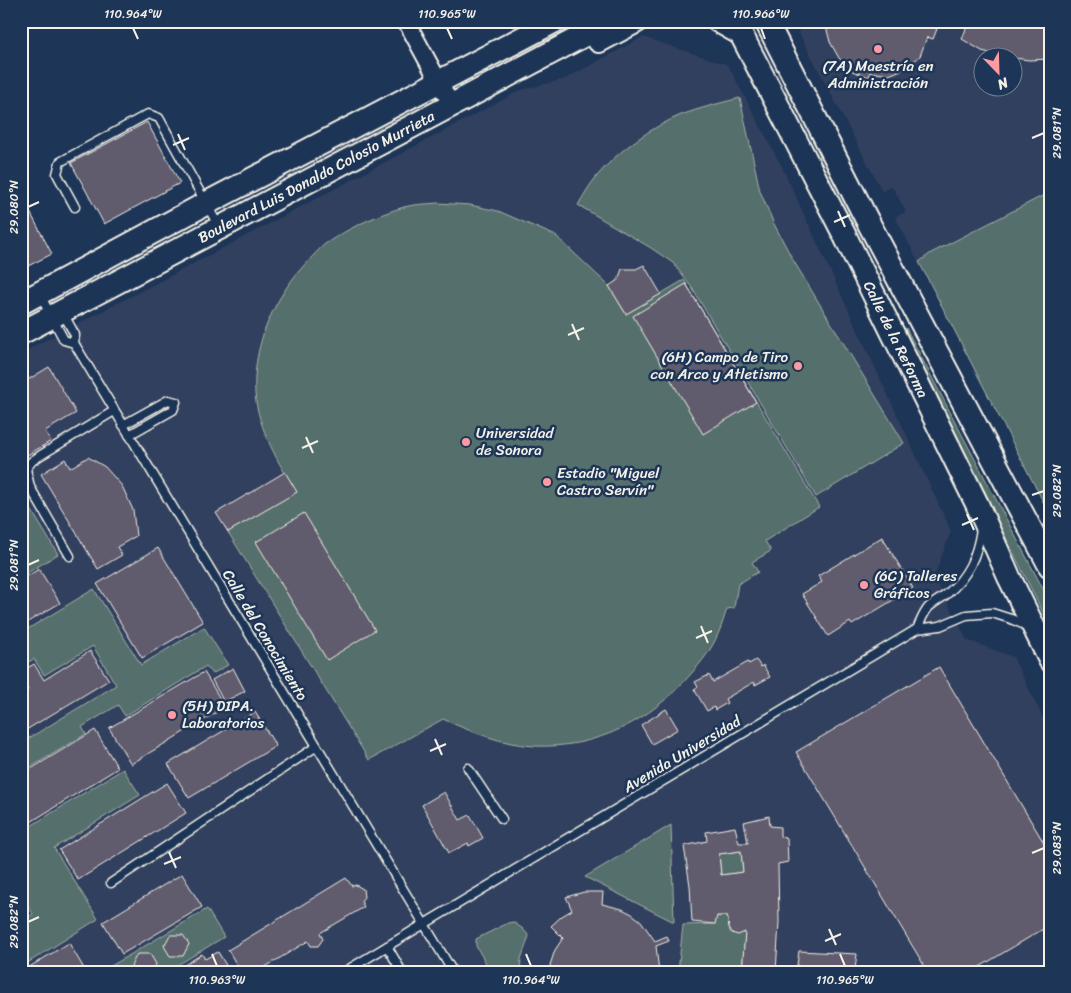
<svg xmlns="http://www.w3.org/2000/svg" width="1071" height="993" font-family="Sriracha,sans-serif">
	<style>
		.built { fill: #31405e; fill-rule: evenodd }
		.green { fill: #556f6c; stroke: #a4b0aa }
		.building { fill: #605b6e; stroke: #f4f1e8; fill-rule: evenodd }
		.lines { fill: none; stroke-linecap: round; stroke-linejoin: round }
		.service-casing { stroke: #f4f1e8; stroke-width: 11 }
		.minor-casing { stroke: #f4f1e8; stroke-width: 20 }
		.secondary-casing { stroke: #f4f1e8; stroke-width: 26 }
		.service { stroke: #1d3557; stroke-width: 8 }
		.minor { stroke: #1d3557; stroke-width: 16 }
		.secondary { stroke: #1d3557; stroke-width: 22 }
		.ticks { fill: none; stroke: #f4f1e8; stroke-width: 2 }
		.poi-dot { fill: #ff9aa2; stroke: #1d3557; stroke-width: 2 }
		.labels { text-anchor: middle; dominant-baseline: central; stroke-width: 5; stroke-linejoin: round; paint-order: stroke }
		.poi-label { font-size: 15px; fill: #f4f1e8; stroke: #1d3557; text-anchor: start }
		.street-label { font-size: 15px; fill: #f4f1e8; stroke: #1d3557 }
		.neatline { fill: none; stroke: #f4f1e8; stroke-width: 2 }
		.ticks-label { font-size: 12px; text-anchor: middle; fill: #f4f1e8 }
	</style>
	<rect width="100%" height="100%" fill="#1d3557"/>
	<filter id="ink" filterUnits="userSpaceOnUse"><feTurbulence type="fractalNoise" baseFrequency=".02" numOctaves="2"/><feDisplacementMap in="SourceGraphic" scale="10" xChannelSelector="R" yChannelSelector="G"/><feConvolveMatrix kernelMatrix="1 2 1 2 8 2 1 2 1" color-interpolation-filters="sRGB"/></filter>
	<g filter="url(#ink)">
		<path class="built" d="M797,21H1050V515L895,217L906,212L892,186L882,191L799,33ZM984,58H1014V88H984Z
			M643,37L728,65L782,167L951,531L934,577L967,640L1013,657L1050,732V972H21V353L172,275L521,90L565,79Z"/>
		<path class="green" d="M740,98L760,191L774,224L793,260L904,443L816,497L692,288L673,263L651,248L578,205C584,195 590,184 597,176C619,150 650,128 681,115C700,108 720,103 740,98Z
			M1050,192V515L919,262L931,253Z
			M438,203L470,205L498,211L556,236L609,286L626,314L684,280L819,507L765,541L771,551L752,562L758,572L738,584L734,608L727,609C724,617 722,626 718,634C712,649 701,663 690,675C650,721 596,749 534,746C502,744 471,732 443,719L369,760L228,532L296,492C279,464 258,428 255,394C252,344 275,295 309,260C314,255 319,249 325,244C349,228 376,215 404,207C415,204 427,204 438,203Z
			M906,328L1050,602V627L903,329Z
			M21,493L58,554L21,577Z
			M94,589L141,665L204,627L228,665L212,674L206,666L125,716L118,705L82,727L86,734L21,773V743L116,685L93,646L44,675L34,659L21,666V633Z
			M123,769L140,795L54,848L98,919L21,967V922L33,914L21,894V832Z
			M671,825L674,922L585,877Z
			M741,851L743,872L721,875L719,854Z
			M207,909L224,937L166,972H101Z
			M717,916H727L730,932H745L742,972H678L683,925L715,924Z
			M513,922L523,929L529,936L521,959L520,972H491L476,946V939L508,923Z"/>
		<path class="building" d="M828,21H931L930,24L937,29L933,39L927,37L920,56L906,68L889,75L870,72L869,77L852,71L839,58L830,42L826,26Z
			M969,21H1050V59L1029,60L1006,57L982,51L962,39Z
			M147,122L180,183L104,224L71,163Z
			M21,195L52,254L26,267L21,258Z
			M644,265L661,294L626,314L609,286L618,280L622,269H636Z
			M686,284L756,402L703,434L633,316Z
			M49,367L76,413L45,431L51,441L21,459V384Z
			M88,457L105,467L122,486L133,510L136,536L117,547L122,555L98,569L41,474L65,459L70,468Z
			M285,472L297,492L228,532L216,513Z
			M304,513L375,630L327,660L256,542Z
			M882,537L913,588L852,625L850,622L828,636L802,594L822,582L818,576Z
			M158,548L203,622L142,658L97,584Z
			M39,569L60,603L21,626V580Z
			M90,651L109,680L21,733V693L28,690L21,679V672L34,664L44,680Z
			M756,660L761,667L763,665L770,677L755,685L754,682L725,699L727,703L715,710L714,707L707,711L694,689L698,687L695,682L709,675L713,682L748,662L749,664Z
			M939,667L1050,853V925L971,972H928L796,752Z
			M233,668L245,691L224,702L212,680Z
			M204,672L225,707L131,764L109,728Z
			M666,709L678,729L652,744L641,725Z
			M255,712L276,746L189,798L168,764Z
			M95,730L118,768L21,828V775Z
			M167,783L186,813L78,880L59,850Z
			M444,792L460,820L470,815L483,838L469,846L468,843L449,853L422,805Z
			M769,816L770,826L780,827V836L787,839L788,862L778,864L779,922L776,972H742L745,932L738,935L732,933L729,927L727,916H717L715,924L692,922L690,886L684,846L707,841L706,832L735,827L739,843H748L744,822ZM741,851L743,872L721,875L719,854Z
			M182,874L202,907L122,954L103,922Z
			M346,878L352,886L356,885L363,889L364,897L361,901L364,907L320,933L323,939L318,946H311L308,941L257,972H241L228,950Z
			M584,892H603L602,904L622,909L632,914L641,921L655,941L667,936L669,941L656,946L659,972H551L550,965L555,950L563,938L551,926L562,916L572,910L566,897Z
			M170,935H183L189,944L183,956H170L164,946Z
			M69,943L86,972H21Z
			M799,951L857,954L855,969H872V972H796Z
			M218,952L230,972H173L202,954L205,959Z
			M137,954H150L156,964L152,972H135L131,966Z"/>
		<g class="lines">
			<g class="service-casing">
				<path id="service" d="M75,207L57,174L60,162L148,114L159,118L218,225
					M40,295L64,340L74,343
					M63,313L75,335L74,343L453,972
					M123,425L168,400L176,402L173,410L129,435
					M70,556L30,487L26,469L32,461L41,455L114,411
					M917,629L940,626L966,615L992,613L1011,619L1027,626
					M468,768L502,819
					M111,883L317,746
					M387,946L402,972
					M344,972L917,629C920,623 923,614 928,608C932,603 941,599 947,594C968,576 977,556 981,529
					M1042,972L1050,967"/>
			</g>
			<g class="minor-casing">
				<path id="minor" d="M406,21L452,106"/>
			</g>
			<g class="secondary-casing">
				<g id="secondary">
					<path d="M718,21L741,34"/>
					<path id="s1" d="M737,21L741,34L844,234L977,504L1009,577L1050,660"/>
					<path d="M766,21L866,218L1050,566"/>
					<path d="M599,41L637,21"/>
					<path d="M21,303L207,203L555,21"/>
					<path id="s2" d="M21,333L611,21"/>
				</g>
			</g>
			<use href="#service" class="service"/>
			<use href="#minor" class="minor"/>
			<use href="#secondary" class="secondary"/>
		</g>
	</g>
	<path class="ticks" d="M133,28L138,39M447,28L452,39M761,28L765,39M178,134L185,150M1032,138L1044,133M173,145L189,138M28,207L39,202M838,211L845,227M834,222L850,215M572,324L579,340M568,335L584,328M306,437L313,453M302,448L318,441M1032,495L1044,491M967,514L974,530M962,525L978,518M28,565L39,560M701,626L708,643M696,638L712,631M435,739L442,755M430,751L446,744M169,852L176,868M1032,853L1044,848M164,864L181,857M28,922L39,917M829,929L836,945M825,941L841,934M212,954L217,966M526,954L531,966M840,954L845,966"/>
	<g class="poi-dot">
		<circle cx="878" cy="49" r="5"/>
		<circle cx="798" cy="366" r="5"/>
		<circle cx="466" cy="442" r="5"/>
		<circle cx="547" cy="482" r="5"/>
		<circle cx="864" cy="585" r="5"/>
		<circle cx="172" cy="715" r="5"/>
	</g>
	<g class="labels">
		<g class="poi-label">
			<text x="878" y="66" text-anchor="middle">(7A) Maestría en<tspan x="878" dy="17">Administración</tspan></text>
			<text x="788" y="357" text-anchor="end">(6H) Campo de Tiro<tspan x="788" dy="17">con Arco y Atletismo</tspan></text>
			<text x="476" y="433">Universidad<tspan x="476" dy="17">de Sonora</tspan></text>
			<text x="557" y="473">Estadio "Miguel<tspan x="557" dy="17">Castro Servín"</tspan></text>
			<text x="874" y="576">(6C) Talleres<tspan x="874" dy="17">Gráficos</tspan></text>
			<text x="182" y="706">(5H) DIPA.<tspan x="182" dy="17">Laboratorios</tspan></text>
		</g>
		<g class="street-label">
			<text stroke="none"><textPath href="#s2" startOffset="334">Boulevard Luis Donaldo Colosio Murrieta</textPath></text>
			<text stroke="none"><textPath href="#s1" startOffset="356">Calle de la Reforma</textPath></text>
			<text transform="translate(265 635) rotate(59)">Calle del Conocimiento</text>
			<text transform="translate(682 754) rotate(-31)">Avenida Universidad</text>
		</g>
	</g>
	<rect width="1071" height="993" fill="none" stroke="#1d3557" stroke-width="55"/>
	<g transform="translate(998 72) rotate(157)"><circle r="24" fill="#1d3557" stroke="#738091"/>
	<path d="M0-4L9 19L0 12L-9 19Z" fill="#ff9aa2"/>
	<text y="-8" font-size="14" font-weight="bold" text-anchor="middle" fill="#f4f1e8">N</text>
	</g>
	<rect x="28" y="28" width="1016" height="938" class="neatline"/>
	<g class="ticks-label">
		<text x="133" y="18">110.964°W</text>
		<text x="447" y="18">110.965°W</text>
		<text x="761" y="18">110.966°W</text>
		<text transform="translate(1057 133) rotate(-90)" y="4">29.081°N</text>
		<text transform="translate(14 207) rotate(-90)" y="4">29.080°N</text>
		<text transform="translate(1057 491) rotate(-90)" y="4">29.082°N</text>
		<text transform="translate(14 565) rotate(-90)" y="4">29.081°N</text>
		<text transform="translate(1057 848) rotate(-90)" y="4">29.083°N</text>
		<text transform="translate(14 922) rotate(-90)" y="4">29.082°N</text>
		<text x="217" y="984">110.963°W</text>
		<text x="531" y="984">110.964°W</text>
		<text x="845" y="984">110.965°W</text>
	</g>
</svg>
